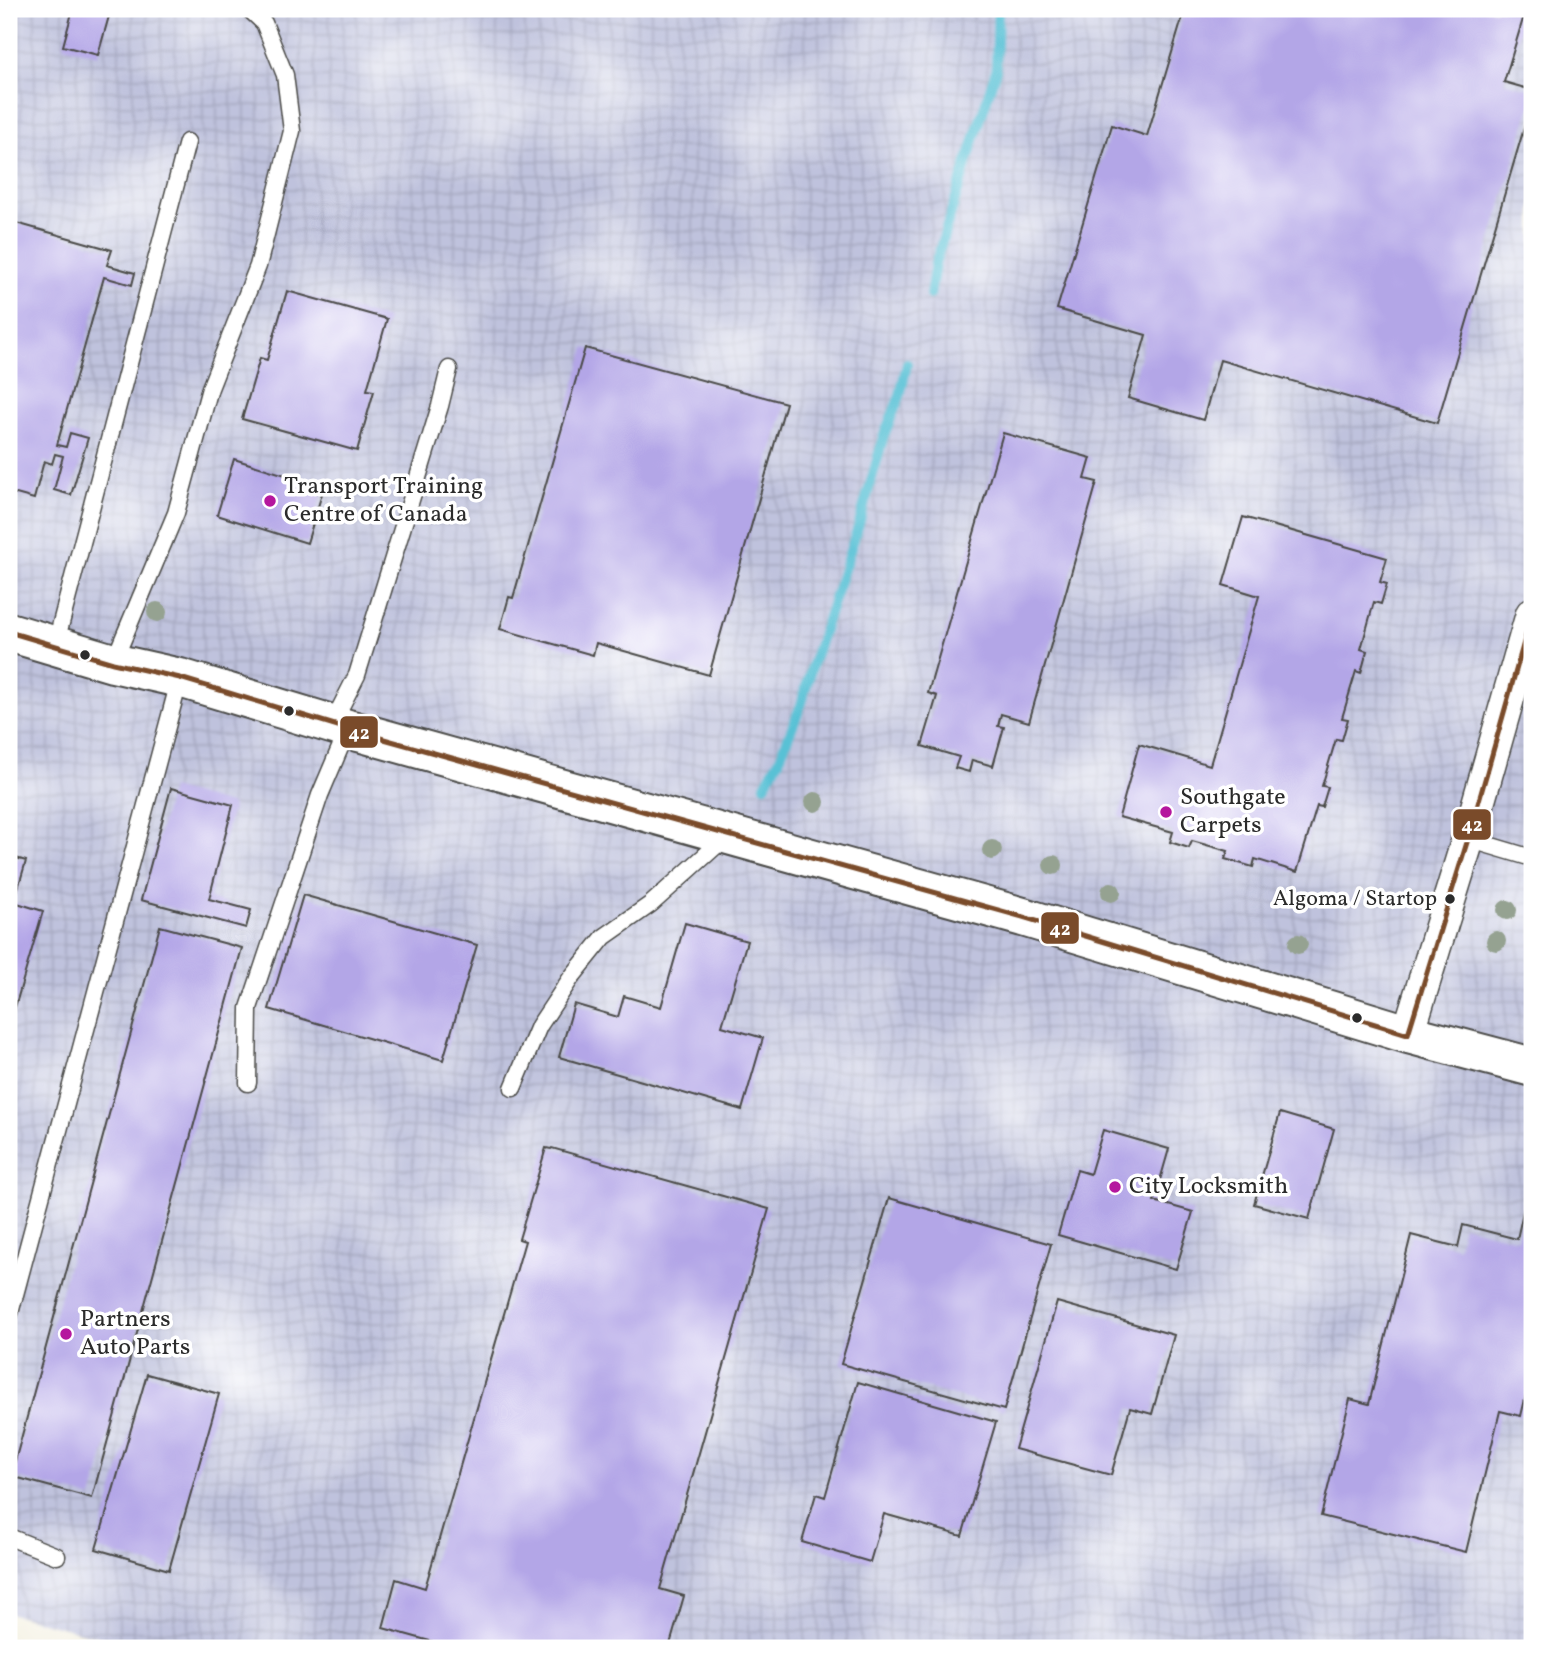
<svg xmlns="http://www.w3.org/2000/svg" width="1541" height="1657" font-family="Vollkorn,serif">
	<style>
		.industrial { fill: url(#industrial-grid) }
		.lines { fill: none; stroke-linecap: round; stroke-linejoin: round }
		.stream { stroke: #59c1d5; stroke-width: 10 }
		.building { fill: #b3a6e7 }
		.lane-casing { stroke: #494946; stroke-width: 19 }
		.street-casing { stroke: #494946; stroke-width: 35 }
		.secondary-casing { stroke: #494946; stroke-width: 42 }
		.lane { stroke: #fff; stroke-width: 16 }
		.street { stroke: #fff; stroke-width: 32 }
		.secondary { stroke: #fff; stroke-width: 38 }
		.bus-1-casing { stroke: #fff; stroke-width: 10 }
		.bus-1 { stroke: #7a4b2a; stroke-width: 5 }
		.tree { fill: #95a291 }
		.poi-dot { fill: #b5179e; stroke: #fff; stroke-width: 2.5 }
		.bus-dot { fill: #2b2b2b; stroke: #fff; stroke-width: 2.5 }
		.labels { text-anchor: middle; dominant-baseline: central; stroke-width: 7; stroke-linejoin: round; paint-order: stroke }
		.bus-label { font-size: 22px; fill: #2b2b2b; stroke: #fff; text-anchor: end }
		.poi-label { font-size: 24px; fill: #2b2b2b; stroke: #fff; text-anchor: start }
		.line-badge { stroke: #fff; stroke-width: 2.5 }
		.badge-label { font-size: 19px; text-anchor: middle; font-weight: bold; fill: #fff }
	</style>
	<defs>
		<pattern id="industrial-grid" width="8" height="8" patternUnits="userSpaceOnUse" patternTransform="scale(1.75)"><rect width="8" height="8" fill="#bfc2dd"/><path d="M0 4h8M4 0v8" fill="none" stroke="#a4a7be"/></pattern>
	</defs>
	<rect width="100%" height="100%" fill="#fff"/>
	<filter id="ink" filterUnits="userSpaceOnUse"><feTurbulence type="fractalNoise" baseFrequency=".0143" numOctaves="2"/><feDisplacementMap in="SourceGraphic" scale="14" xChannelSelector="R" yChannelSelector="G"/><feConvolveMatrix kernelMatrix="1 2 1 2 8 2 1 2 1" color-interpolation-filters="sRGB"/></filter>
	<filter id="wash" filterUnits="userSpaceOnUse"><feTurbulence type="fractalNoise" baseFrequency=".00686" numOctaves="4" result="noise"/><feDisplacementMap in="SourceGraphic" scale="28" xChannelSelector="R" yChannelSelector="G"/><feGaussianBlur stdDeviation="1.57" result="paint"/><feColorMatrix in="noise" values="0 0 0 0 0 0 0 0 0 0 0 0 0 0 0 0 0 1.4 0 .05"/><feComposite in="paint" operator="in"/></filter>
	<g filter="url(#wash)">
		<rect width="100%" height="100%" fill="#f4f1e2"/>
		<path class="industrial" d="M9,9H1532V1648H139L9,1613Z"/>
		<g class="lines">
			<path class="stream" d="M930,295L935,264L996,70L998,9
				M765,785L779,760L801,705L813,662L859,524L884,435L900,396L907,364"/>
		</g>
		<g id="blocks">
			<path class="building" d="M73,9H111L98,55L63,46Z
				M1185,9H1526L1504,82L1532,90V101L1437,423L1220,360L1203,420L1128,398L1146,335L1057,309L1112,125L1147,136Z
				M9,221L112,250L107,265L135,273L132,285L104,277L57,445L66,447L70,433L88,438L71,495L54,490L63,456L55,454L52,464L44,461L34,499L9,492Z
				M287,291L387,319L367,390L374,391L357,451L242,419L260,358L267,360Z
				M585,348L786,403L709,675L596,643L593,655L500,629L509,597L513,598Z
				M1003,433L1091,458L1085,479L1097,482L1029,722L1001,714L998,726L1004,727L993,766L972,760L969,772L955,768L959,757L922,746L937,696L928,693Z
				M234,459L324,487L307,543L217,515Z
				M1243,517L1387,558L1380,582L1387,584L1381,604L1374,602L1361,649L1367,651L1361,673L1356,671L1342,718L1348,719L1342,740L1336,739L1322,786L1328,787L1322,807L1317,806L1297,872L1255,859L1253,867L1225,859L1228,851L1192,841L1189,848L1170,842L1173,832L1119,817L1139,744L1210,765L1259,596L1223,585Z
				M171,788L233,805L209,899L251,910L246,928L141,900Z
				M9,856L26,861L14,902L43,911L11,1021H9Z
				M303,895L477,945L443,1060L269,1009Z
				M685,923L747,941L722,1026L763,1038L742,1110L559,1057L574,1004L618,1017L624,996L661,1007Z
				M160,926L242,948L92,1498L11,1476Z
				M1280,1113L1334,1129L1309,1219L1254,1204Z
				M1103,1130L1169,1149L1154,1201L1193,1212L1176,1269L1058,1235L1077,1170L1090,1174Z
				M546,1148L551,1149L552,1148L769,1209L660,1589L684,1596L669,1648H455L383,1628L396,1579L425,1588L525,1241L519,1239Z
				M1527,1194L1532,1195V1370L1521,1416L1500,1411L1466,1552L1321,1516L1350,1399L1369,1404L1411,1235L1458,1247L1463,1225L1517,1239Z
				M889,1198L1051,1244L1004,1410L841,1364Z
				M1057,1302L1174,1335L1152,1414L1130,1408L1111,1475L1015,1449Z
				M147,1374L219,1394L169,1570L96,1549Z
				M858,1382L996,1422L962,1536L884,1514L870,1562L802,1542L816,1494L825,1497Z"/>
		</g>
	</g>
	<g filter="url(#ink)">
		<use href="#blocks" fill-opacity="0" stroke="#494946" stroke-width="2"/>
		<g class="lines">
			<g class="lane-casing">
				<path id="lane" d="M55,646L187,142
					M113,663L176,513L210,388L258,266L292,131L285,75L264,23L249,9
					M332,724L357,675L440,406L449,369
					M1468,839L1532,858
					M248,1083L249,1008L320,795L348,729
					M513,1088L539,1026L571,978L604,937L651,904L727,836
					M9,1317L180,678
					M9,1537L57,1556"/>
			</g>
			<g class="street-casing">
				<path id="street" d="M1408,1034L1468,839L1532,614"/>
			</g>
			<g class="secondary-casing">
				<path id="secondary" d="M9,632L113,663L180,678L348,729L1023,917L1408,1034L1532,1067"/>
			</g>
			<use href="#lane" class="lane"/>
			<use href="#street" class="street"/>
			<use href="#secondary" class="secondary"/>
			<g class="bus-1-casing">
				<path id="bus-1" d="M9,632L113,663L180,678L348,729L1023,917L1408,1034
					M1408,1034L1468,839L1532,614"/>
			</g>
			<use href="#bus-1" class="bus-1"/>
		</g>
		<g class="tree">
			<circle cx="157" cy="612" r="10"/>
			<circle cx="815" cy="802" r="10"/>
			<circle cx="992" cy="850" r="10"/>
			<circle cx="1053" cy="865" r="10"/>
			<circle cx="1111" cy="892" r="10"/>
			<circle cx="1507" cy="910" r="10"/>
			<circle cx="1496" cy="941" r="10"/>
			<circle cx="1298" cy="944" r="10"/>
		</g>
	</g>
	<g class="poi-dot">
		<circle cx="270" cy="501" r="7"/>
		<circle cx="1166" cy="812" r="7"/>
		<circle cx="1115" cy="1187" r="7"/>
		<circle cx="66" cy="1334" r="7"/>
	</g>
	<g class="bus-dot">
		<circle cx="85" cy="655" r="6"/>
		<circle cx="289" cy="711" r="6"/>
		<circle cx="1450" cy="899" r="6"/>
		<circle cx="1357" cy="1018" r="6"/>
	</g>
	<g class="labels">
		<g class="bus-label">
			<text x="1437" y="899">Algoma / Startop</text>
		</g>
		<g class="poi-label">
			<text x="284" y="487">Transport Training<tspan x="284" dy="28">Centre of Canada</tspan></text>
			<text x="1180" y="798">Southgate<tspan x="1180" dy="28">Carpets</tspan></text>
			<text x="1129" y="1187">City Locksmith</text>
			<text x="80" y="1320">Partners<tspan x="80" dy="28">Auto Parts</tspan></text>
		</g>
	</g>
	<g class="line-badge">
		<rect x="339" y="715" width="40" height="34" rx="7" fill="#7a4b2a"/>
		<rect x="1452" y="808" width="40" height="33" rx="7" fill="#7a4b2a"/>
		<rect x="1040" y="911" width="40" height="34" rx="7" fill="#7a4b2a"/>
	</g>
	<g class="badge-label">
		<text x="359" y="739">42</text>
		<text x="1472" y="831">42</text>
		<text x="1060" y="935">42</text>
	</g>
	<rect width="1541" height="1657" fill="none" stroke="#fff" stroke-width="35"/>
</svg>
